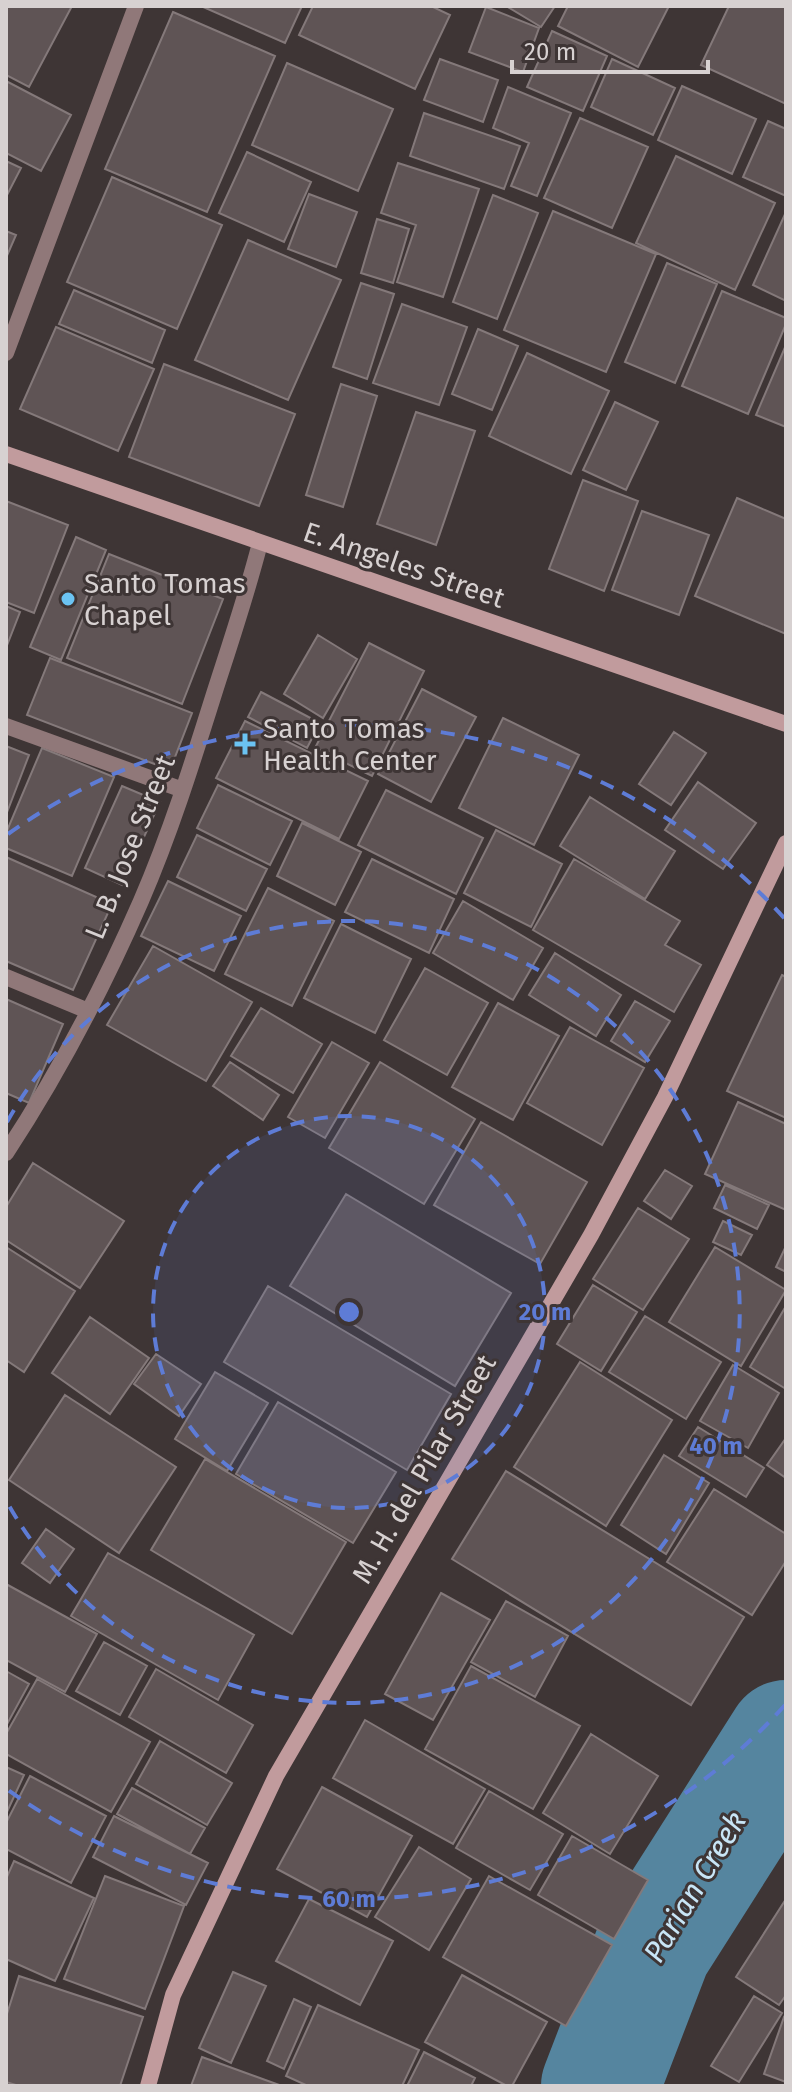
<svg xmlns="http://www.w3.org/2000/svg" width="792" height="2092" font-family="'Fira Sans',sans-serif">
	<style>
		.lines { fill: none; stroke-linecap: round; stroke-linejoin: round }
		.river { stroke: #55859f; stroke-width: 118 }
		.building { fill: #5f5455; stroke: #84797a; stroke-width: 2 }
		.lane { stroke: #907879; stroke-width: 16 }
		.street { stroke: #907879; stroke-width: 16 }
		.secondary { stroke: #c19b9d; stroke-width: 16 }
		.ring { fill: none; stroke: #5e7cd6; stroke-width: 4; stroke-dasharray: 14 10 }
		.poi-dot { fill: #6bc3f2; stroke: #3e3535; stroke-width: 3 }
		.labels { text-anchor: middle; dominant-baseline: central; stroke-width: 6; stroke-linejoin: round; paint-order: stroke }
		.street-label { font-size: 28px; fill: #d7d1d1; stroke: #3e3535 }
		.poi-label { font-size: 28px; fill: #d7d1d1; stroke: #3e3535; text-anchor: start }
		.water-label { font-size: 30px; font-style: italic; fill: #c8e5f6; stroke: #3e3535 }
		.centre { fill: #5e7cd6; stroke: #3e3535; stroke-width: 4 }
		.ring-label { font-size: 24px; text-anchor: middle; font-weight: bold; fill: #5e7cd6; stroke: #3e3535; stroke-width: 6; stroke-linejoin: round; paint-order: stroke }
	</style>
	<rect width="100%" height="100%" fill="#3e3535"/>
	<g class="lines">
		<path class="river" d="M600,2086L653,1948L786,1739"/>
	</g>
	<path class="building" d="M6,6H72L29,87L6,75Z
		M201,6H302L285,43Z
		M313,6H431L450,15L415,89L299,35Z
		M506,6H555L541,27Z
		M568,6H669L638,67L558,26Z
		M729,6H786V104L701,65Z
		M486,7L539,28L523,72L469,52Z
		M173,12L275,56L207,212L105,169Z
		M552,31L607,56L583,111L527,87Z
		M440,59L498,80L483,122L424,100Z
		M612,59L675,88L653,135L591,107Z
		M287,63L393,109L358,191L252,145Z
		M6,81L71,115L41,171L6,153Z
		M682,86L756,119L732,174L658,140Z
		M508,87L571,113L537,196L511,186L529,143L493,128Z
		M424,113L520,146L504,189L410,156Z
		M580,118L648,147L612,228L544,198Z
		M768,121L786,129V196L743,177Z
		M247,152L311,182L284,242L219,213Z
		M676,156L775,203L735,290L636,243Z
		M6,161L21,168L6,197Z
		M398,163L479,189L443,297L397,282L416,225L381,213Z
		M112,177L222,225L177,329L67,282Z
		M309,194L357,212L336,267L288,249Z
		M493,195L538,213L497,319L453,302Z
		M553,211L656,254L606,372L504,330Z
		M786,212V301L753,285Z
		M377,219L409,229L393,283L361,273Z
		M6,231L16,235L6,258Z
		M248,240L341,280L288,400L195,360Z
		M667,263L717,284L675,383L625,362Z
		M361,283L394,294L367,379L333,367Z
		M74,290L165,330L152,363L59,324Z
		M722,291L786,318V324L748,414L682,386Z
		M402,304L467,327L439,405L373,383Z
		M56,327L154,369L118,451L20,409Z
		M478,329L518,346L492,410L452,394Z
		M786,345V427L756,415Z
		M527,353L609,391L571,474L489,436Z
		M164,364L295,414L259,506L129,457Z
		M341,384L377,396L343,507L306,495Z
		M615,402L658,422L626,490L583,470Z
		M416,412L475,431L436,545L377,524Z
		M583,480L638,501L604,591L549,569Z
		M737,498L786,519V634L695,596Z
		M6,501L68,525L34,613L6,602Z
		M642,511L709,535L679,615L612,590Z
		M76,537L106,550L61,660L30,647Z
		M109,554L223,599L182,704L67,658Z
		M6,606L20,612L6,648Z
		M318,635L357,659L323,718L284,694Z
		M369,643L424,671L372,776L315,748Z
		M50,658L192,713L170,770L27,715Z
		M422,689L476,717L431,802L378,774Z
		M261,692L320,723L307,748L248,717Z
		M503,718L579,755L534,845L459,808Z
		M245,721L368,781L339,839L216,778Z
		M674,732L706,753L671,805L639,784Z
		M6,746L29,755L6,815Z
		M42,748L114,777L72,876L6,848V833Z
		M698,782L756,823L723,869L665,830Z
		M218,785L292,821L270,865L197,828Z
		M122,786L160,802L122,885L85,868Z
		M386,790L483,838L456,894L358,845Z
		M590,797L675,851L645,899L560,846Z
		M302,823L361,852L335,905L277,876Z
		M496,830L562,864L531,927L464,893Z
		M197,835L267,869L246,911L177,877Z
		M6,857L112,904L73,990L6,961Z
		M372,859L454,899L429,953L345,912Z
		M574,859L680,921L665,945L701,965L674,1012L533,930Z
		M168,881L241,916L214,971L141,936Z
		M268,888L334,921L292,1006L225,974Z
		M463,901L543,948L513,1000L433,953Z
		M341,924L411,959L375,1033L304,998Z
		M153,946L252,1002L206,1081L107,1025Z
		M555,953L621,995L596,1036L529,995Z
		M425,968L488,1003L447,1075L384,1040Z
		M782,975L786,977V1118L727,1091Z
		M6,999L63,1024L29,1103L6,1093Z
		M635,1001L670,1021L645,1062L611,1041Z
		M498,1003L559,1036L513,1120L452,1087Z
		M261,1008L322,1044L293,1093L231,1056Z
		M570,1027L644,1068L602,1145L527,1103Z
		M332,1042L369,1063L325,1138L288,1117Z
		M230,1062L279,1095L263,1120L213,1086Z
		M380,1062L475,1119L424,1204L329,1148Z
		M738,1102L786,1124V1210L705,1174Z
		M481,1122L587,1182L540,1264L434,1205Z
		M33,1163L124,1221L80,1288L6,1240V1207Z
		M665,1170L692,1186L671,1219L644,1201Z
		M725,1185L769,1205L757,1229L714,1208Z
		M346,1194L511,1293L455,1386L290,1286Z
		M638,1208L689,1239L643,1310L593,1279Z
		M723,1221L752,1235L741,1255L713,1242Z
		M786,1246V1272L776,1267Z
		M6,1247L75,1291L24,1372L6,1360Z
		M715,1247L786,1290L741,1366L669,1322Z
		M593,1285L637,1312L601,1371L557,1344Z
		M268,1286L451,1394L407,1470L224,1362Z
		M786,1306V1389L750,1367Z
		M645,1316L721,1362L686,1419L609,1372Z
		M90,1317L149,1358L110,1414L52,1373Z
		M156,1354L201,1384L179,1416L134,1384Z
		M580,1362L672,1420L606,1526L514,1467Z
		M733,1365L779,1393L748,1448L700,1421Z
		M215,1372L268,1403L227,1471L175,1439Z
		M65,1395L176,1467L119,1553L9,1480Z
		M278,1402L396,1472L353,1543L236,1474Z
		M698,1427L764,1468L746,1497L679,1456Z
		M786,1438V1478L767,1465Z
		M664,1455L709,1483L666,1554L621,1525Z
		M205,1459L346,1542L292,1634L151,1550Z
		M506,1471L744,1617L691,1705L452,1559Z
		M714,1489L786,1534V1561L752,1615L667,1562Z
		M46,1529L74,1549L50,1583L22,1563Z
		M108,1553L254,1635L218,1700L71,1616Z
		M6,1584L97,1634L65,1692L6,1660Z
		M441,1593L490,1620L433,1720L385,1694Z
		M506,1601L568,1636L535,1697L471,1662Z
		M104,1642L147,1666L120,1715L76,1691Z
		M471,1666L580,1726L533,1809L425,1749Z
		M156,1669L253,1725L226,1773L129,1717Z
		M6,1671L29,1684L6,1726Z
		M37,1679L150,1742L111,1812L6,1754V1734Z
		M365,1720L485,1789L453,1844L333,1778Z
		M591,1734L658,1776L610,1854L543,1813Z
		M160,1741L232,1783L207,1825L136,1784Z
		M6,1767L24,1775L6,1814Z
		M30,1776L106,1816L71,1883L6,1849V1823Z
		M322,1787L412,1836L367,1917L277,1869Z
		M132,1788L205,1828L190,1854L117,1814Z
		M489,1791L563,1834L530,1890L456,1848Z
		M114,1816L208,1863L186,1905L93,1857Z
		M572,1836L648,1880L614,1939L538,1895Z
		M419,1847L471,1879L429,1950L375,1917Z
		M14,1861L94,1898L55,1981L6,1959V1879Z
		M105,1876L184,1906L145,2009L64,1979Z
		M489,1876L612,1945L566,2026L443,1957Z
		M309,1899L393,1941L360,2005L276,1961Z
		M786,1899V1995L779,2005L736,1977Z
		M233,1972L266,1986L231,2063L199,2048Z
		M462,1975L547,2022L512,2086H507L425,2042Z
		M19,1976L143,2017L120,2086H19L6,2082V2017Z
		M754,1996L782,2013L739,2082L711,2066Z
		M294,1999L311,2007L284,2069L267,2061Z
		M318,2005L419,2050L402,2086H308L286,2076Z
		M784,2017L786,2018V2082L764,2074Z
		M424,2052L475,2078L471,2086H407Z
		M202,2057L282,2086H191Z"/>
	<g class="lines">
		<path class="lane" d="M6,726L183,790
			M6,977L88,1011
			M6,1153C58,1074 103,988 141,901C170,834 192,764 214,694C230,644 247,594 260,543"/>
		<path class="street" d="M6,353L136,6"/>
		<path class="secondary" d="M6,454L786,724
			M148,2086L173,1995L276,1776L591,1235L665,1097L786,843"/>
	</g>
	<circle cx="349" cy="1312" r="196" fill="#5e7cd6" fill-opacity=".12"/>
	<g class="ring">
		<circle cx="349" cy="1312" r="196"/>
		<path d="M7 1122A391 391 0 1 1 7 1502"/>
		<path d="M785 1705A587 587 0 0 1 8 1790M8 834A587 587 0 0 1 785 919"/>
	</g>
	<g class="poi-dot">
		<circle cx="68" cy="599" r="8"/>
		<path d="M241 732h8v8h8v8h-8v8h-8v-8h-8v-8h8z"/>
	</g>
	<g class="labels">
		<g class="street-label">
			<text transform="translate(404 565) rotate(19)">E. Angeles Street</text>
			<text transform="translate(130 847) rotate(-68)">L. B. Jose Street</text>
			<text transform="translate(424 1469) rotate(-60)">M. H. del Pilar Street</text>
		</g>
		<g class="poi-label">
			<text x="84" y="583">Santo Tomas<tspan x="84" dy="32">Chapel</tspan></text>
			<text x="263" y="728">Santo Tomas<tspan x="263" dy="32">Health Center</tspan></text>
		</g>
		<g class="water-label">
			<text transform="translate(695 1887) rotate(-59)">Parian Creek</text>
		</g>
	</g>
	<circle cx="349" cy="1312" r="12" class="centre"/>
	<g class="ring-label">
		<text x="545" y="1320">20 m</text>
		<text x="716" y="1454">40 m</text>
		<text x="349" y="1907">60 m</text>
	</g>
	<rect width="792" height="2092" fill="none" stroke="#d7d1d1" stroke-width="16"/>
	<path d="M512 60v12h196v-12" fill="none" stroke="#d7d1d1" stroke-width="4"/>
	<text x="524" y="60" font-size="24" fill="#d7d1d1" stroke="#3e3535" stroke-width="6" paint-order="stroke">20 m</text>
</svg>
